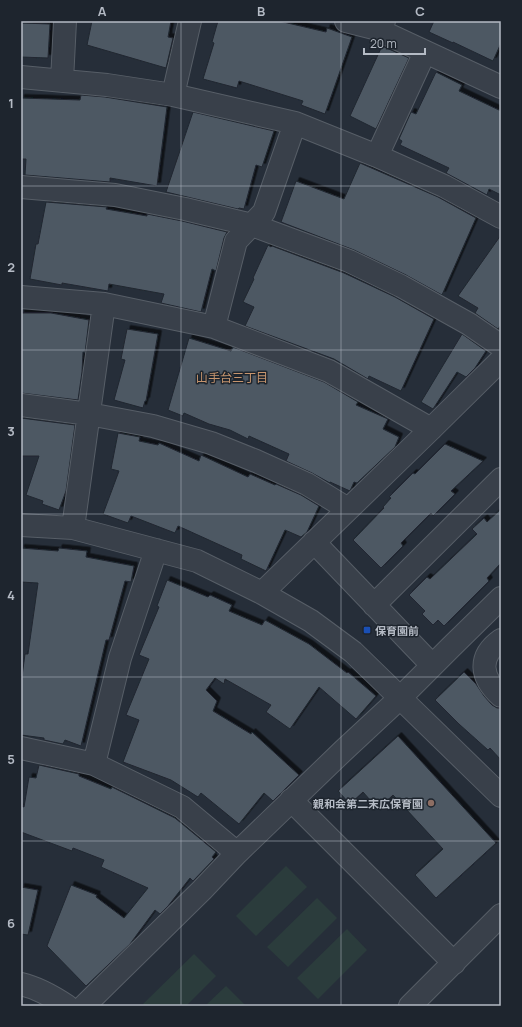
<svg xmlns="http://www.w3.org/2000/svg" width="522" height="1027" font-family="Manrope,'Noto Sans JP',sans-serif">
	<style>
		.green { fill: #2b3c3c }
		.building { fill: #4e5864; stroke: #202730; filter: url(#shadow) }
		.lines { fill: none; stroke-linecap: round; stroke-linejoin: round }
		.minor-casing { stroke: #575e67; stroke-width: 24 }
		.minor { stroke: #39404a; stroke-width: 22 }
		.grid { fill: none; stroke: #b5bbc5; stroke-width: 1; stroke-opacity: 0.55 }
		.transit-dot { fill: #1a4fb4; stroke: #1e252e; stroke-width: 1.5 }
		.education-dot { fill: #8d6e63; stroke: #1e252e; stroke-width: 1.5 }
		.labels { text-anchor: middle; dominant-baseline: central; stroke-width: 3; stroke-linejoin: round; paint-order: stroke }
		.poi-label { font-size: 11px; font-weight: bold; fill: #b5bbc5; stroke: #1e252e; text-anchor: start }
		.neighbourhood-label { font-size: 12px; fill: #c6956e; stroke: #1e252e }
		.neatline { fill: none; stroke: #b5bbc5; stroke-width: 1.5 }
		.grid-label { font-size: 13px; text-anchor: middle; font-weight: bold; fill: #b5bbc5 }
	</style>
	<defs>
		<filter id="shadow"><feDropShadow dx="3.5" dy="-3.5" stdDeviation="0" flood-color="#0009"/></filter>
	</defs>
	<rect width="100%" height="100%" fill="#262e39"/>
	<path class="green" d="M286,866L307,887L256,936L236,916Z
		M317,898L337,918L288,967L267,947Z
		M347,929L367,950L318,999L297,978Z
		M194,954L216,976L186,1006H145L143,1004Z
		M226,986L246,1006H205Z"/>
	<path class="building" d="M92,21H171L168,37L173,38L166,68L87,45Z
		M218,21H279L326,32L327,28L352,37L325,114L301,105L303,101L239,81L237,88L203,79L214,43L212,42Z
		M434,21H501V43L493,61L453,42V43L429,32Z
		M21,23L50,24L48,58L21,57Z
		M382,46L409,58L376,129L350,116Z
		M436,72L462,85L459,91L501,111V195L489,189L487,195L446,173L449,168L400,145L402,141L399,139L411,112L416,114Z
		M81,95L105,97L167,107L157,186L110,178V182L25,175L26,159H21V98L80,100Z
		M193,112L274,131L262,167L256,165L244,209L239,208L238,209L166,192Z
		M360,163L438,197L476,218L442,295L406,275L354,250L281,222L296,181L344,199Z
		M46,202L107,207L106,209L147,216V214L182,221L227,232L224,238L216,271L212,269L201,312L161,303L164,294L109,284L108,291L62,283V285L30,279L36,244H38Z
		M501,235V325L498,329L475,313L478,308L458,296Z
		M268,245L271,247L272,246L344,273L395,297L434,319L401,391L369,376L368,379L334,359L245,326L254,307L243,302L254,279L253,278Z
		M21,313H51L89,320L85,353L83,352L82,372L78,400L21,393Z
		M127,329L158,334L146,401H145L143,408L114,400L125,360L121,359Z
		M462,334L486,351L475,368L466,377L457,372L433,409L421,402Z
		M189,338L231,351L233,347L324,382L358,402L356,405L388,419L383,429L399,437L395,447L357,483L354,482L350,491L330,482V483L312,473L286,461L289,454L249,436L248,439L230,430L209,424L184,413L183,416L168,410Z
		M21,418L75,425L66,491L59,510L42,504L43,501L26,495L39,456H21Z
		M118,433L140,437L139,441L158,445L159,443L199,461L201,455L248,477L250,474L275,485L276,484L301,495L319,506L307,532L301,537L285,530L266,571L241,559L242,555L178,526L175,533L131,516L128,523L103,514L119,471L111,469Z
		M445,444L483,461L451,491L455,494L433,516L431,513L401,543L403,546L381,568L353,540L384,508L383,507L391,498L389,497L413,473L415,474Z
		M501,509V563L487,578L489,581L444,626L438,620L433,625L422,614L425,611L409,595L427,577L430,579L477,534L472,529L484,518L487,522Z
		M21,548L58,551L59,548L87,551L86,557L134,566L131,582L125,581L109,640H106L81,746L65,740L63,744L44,740V738L21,735V684L25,654H28L38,583L21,582Z
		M167,580L208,597L210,595L232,605L229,611L262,625L265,620L309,644L347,673L348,672L376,696L356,719L319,687L290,729L266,712L271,705L225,679L224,684L215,678L206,690L217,701L213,711L251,734L252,732L299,775L273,801L264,793L239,824L201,793L198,797L171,780L123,762L139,720L126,715L149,659L139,655L159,607L157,606Z
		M464,672L476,684L484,696L492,705L497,708H501V760L490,748L488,750L459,724L435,700Z
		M398,736L496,843L436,898L415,875L443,849L393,795L378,809L363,792L350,804L338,791Z
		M39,765L79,774V776L111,789L112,787L175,818L216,852L212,857L214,859L193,881L190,878L168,906L160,914L155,910L130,944L86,986L47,946L71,885L97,895L96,897L124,918L148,888L101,867L104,860L73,848L72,851L21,832V806L24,807L29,777L36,778Z
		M21,887L38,890L28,935L21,934Z"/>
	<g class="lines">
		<g class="minor-casing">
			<path id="minor" d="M346,21L374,28L384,21
				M374,28L501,87
				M21,77L107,85L173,95L295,123L377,156L444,186L501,217
				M62,81L65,21
				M173,95L190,21
				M377,156L425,52
				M21,187L115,195L185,209L252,225L349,261L401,286L469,324L501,346
				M21,297L104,304L214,327L329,371L431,429
				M214,327L236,241L264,212L295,123
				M21,405L89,414L153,426L211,443L256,461L307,484L348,509
				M21,525L73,528L197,561L262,593L311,621L353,652L501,796
				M73,528L104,304
				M314,542L432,665
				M262,593L431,429L501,360
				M374,605L501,479
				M501,640C477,657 481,678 501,696
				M21,748L94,764L182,807L237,853
				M94,764L120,658L156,550
				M291,800L454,963
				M21,984C38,988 52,996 67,1006
				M84,1006L202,890L237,853L344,750L400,698L451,647L501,598
				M410,1006L501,915"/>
		</g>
		<use href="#minor" class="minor"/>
	</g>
	<path class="grid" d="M181,21V1006M341,21V1006M21,186H501M21,350H501M21,514H501M21,677H501M21,841H501"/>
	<rect class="transit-dot" x="363" y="626" width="8" height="8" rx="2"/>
	<circle class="education-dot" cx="431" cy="803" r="4"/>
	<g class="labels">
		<g class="poi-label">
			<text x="375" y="630">保育園前</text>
			<text x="423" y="803" text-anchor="end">親和会第二末広保育園</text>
		</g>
		<g class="neighbourhood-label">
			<text x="232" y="377">山手台三丁目</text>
		</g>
	</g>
	<rect width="522" height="1027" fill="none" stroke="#1e252e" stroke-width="44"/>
	<path d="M364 48v6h61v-6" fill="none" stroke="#b5bbc5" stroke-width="2"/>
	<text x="370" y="48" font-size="12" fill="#b5bbc5" stroke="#1e252e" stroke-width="3" paint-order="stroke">20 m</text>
	<rect x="22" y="22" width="478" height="983" class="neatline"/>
	<g class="grid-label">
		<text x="102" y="16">A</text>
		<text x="261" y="16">B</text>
		<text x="420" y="16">C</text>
		<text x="11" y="108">1</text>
		<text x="11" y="272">2</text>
		<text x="11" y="436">3</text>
		<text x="11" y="600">4</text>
		<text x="11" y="764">5</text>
		<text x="11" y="928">6</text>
	</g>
</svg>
